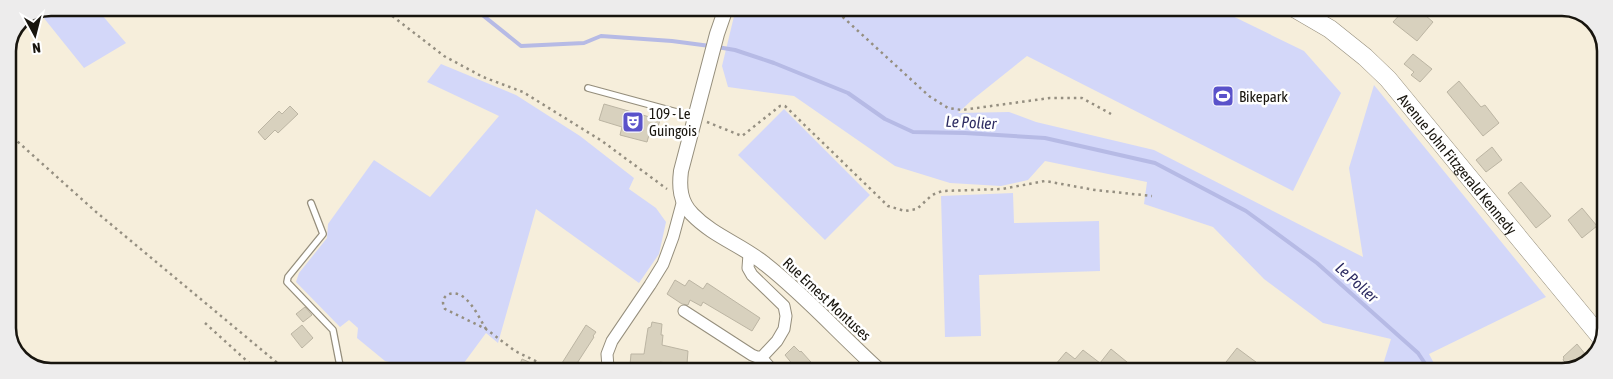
<svg xmlns="http://www.w3.org/2000/svg" width="1613" height="379" font-family="'Asap Condensed',sans-serif">
	<style>
		.green { fill: #d3d7f9 }
		.lines { fill: none; stroke-linecap: round; stroke-linejoin: round }
		.stream { stroke: #b6bae5; stroke-width: 4 }
		.building { fill: #d8d1be; stroke: #bcb5a3 }
		.service-casing { stroke: #958e7c; stroke-width: 8 }
		.minor-casing { stroke: #958e7c; stroke-width: 13 }
		.tertiary-casing { stroke: #958e7c; stroke-width: 16 }
		.primary-casing { stroke: #958e7c; stroke-width: 19 }
		.path { stroke: #958f81; stroke-width: 2.5; stroke-dasharray: 2.5 4; stroke-linecap: butt }
		.service { stroke: #fff; stroke-width: 5.5 }
		.minor { stroke: #fff; stroke-width: 11 }
		.tertiary { stroke: #fff; stroke-width: 14 }
		.primary { stroke: #fff; stroke-width: 18 }
		.labels { text-anchor: middle; dominant-baseline: central; stroke-width: 5; stroke-linejoin: round; paint-order: stroke }
		.poi-label { font-size: 15px; fill: #18150e; stroke: #fff; text-anchor: start }
		.street-label { font-size: 15px; fill: #18150e; stroke: #fff }
		.water-label { font-size: 16px; font-style: italic; fill: #2f2e63; stroke: #fff }
		.rim { fill: none; stroke: #18150e; stroke-width: 2.5 }
	</style>
	<rect width="100%" height="100%" fill="#f6eedb"/>
	<path class="green" d="M51,8H96L126,43L84,68L39,12Z
		M736,8H1216L1304,51L1341,93L1293,191L1027,56L972,100L958,113L1009,112L1036,122L1154,150L1363,257L1349,168L1374,85L1546,297L1429,354L1438,371H1381L1391,339L1323,323L1264,279L1213,227L1144,204L1147,182L1045,161L1028,180L1001,186L950,183L895,166L794,96L728,87L722,66Z
		M441,64L516,95L580,136L634,178L629,189L656,208L666,222L659,254L639,283L536,209L498,343L486,333L458,371H429L385,361L357,338L358,328L349,320L340,327L296,282L299,273L327,238L328,224L374,160L430,197L499,116L427,82Z
		M784,109L870,195L825,240L738,155Z
		M1013,193L1014,223L1099,221L1100,271L979,275L981,336L945,337L941,196Z"/>
	<g class="lines">
		<path class="stream" d="M470,8L475,9L521,46L584,43L601,36L672,41L710,46
			M717,47L735,50L774,63L848,93L885,119L913,132L965,133L1045,138L1155,163L1246,211L1317,263L1418,353L1430,371"/>
	</g>
	<path class="building" d="M1406,8H1417L1433,22L1417,41L1393,22Z
		M1413,54L1432,69L1420,82L1411,75L1414,72L1404,64Z
		M1459,81L1481,107L1485,105L1499,123L1483,136L1447,92Z
		M604,104L660,120L655,136L649,135L647,142L620,135L622,127L599,120Z
		M290,106L298,114L278,133L275,130L265,140L258,132L279,111L282,114Z
		M1492,147L1502,160L1486,172L1476,160Z
		M1521,182L1551,216L1536,228L1508,193Z
		M1582,208L1597,226L1582,238L1568,220Z
		M675,280L685,286L689,280L703,289L707,283L760,318L752,331L703,302L701,306L690,300L688,305L682,304L667,294Z
		M305,307L312,315L303,322L296,314Z
		M652,322L662,324L661,335H663L662,345L688,351L687,364L679,363V365L660,362L658,371L637,369L638,366L630,365L631,354H644L648,328L651,327Z
		M302,325L313,338L302,348L291,334Z
		M586,325L596,332L593,336L594,337L572,371H557Z
		M1577,344L1590,360L1589,362L1571,368L1563,360L1564,358L1563,357Z
		M794,346L800,352L801,351L819,371H798L785,355Z
		M1237,348L1268,371H1219Z
		M1111,349L1138,371H1050L1066,352L1075,359L1083,350L1100,363Z
		M522,359L531,363L528,371H517Z"/>
	<g class="lines">
		<g class="service-casing">
			<path id="service" d="M588,88L695,117
				M311,203L323,234L288,277L287,282L333,330L341,371"/>
		</g>
		<g class="minor-casing">
			<path id="minor" d="M684,311L752,355L757,357H762L777,341L784,329L786,316L784,306L752,275L748,268L749,254
				M762,357L765,362L773,371
				M610,371L608,367L607,354L612,341L650,285L663,264L673,237L683,200"/>
		</g>
		<g class="tertiary-casing">
			<path id="tertiary" d="M726,8L717,34L681,171C679,187 680,202 692,214C713,236 742,245 765,264C806,296 841,336 880,371"/>
		</g>
		<g class="primary-casing">
			<g id="primary">
				<path id="s1" d="M1294,8L1330,29L1365,57L1388,79L1603,340"/>
			</g>
		</g>
		<path class="path" d="M382,8L444,56L483,77L523,92L602,141L667,189
			M833,8L929,96L948,108L962,110L1050,98H1082L1111,114
			M707,122L742,136L780,106H785L888,206L905,211L917,209L932,195L942,191L1002,189L1045,181L1095,190L1152,196
			M8,133L95,211L287,371
			M205,323L258,371
			M486,329C479,318 473,303 462,296C451,289 438,297 445,309L486,329L515,351L556,371"/>
		<use href="#service" class="service"/>
		<use href="#minor" class="minor"/>
		<use href="#tertiary" class="tertiary"/>
		<use href="#primary" class="primary"/>
	</g>
	<defs>
		<g id="stadium-square" transform="scale(1.125)"><rect x="-9" y="-9" width="18" height="18" rx="4" fill="#5a52ca" stroke="#fff"/><path d="M0-5a6.5 5 0 1 0 0 10a6.5 5 0 1 0 0-10ZM-3.5-1.8h7v3.6h-7Z" fill="#fff"/></g>
		<g id="theatre-square" transform="scale(1.125)"><rect x="-9" y="-9" width="18" height="18" rx="4" fill="#5a52ca" stroke="#fff"/><path d="M-5-5.5Q0-4 5-5.5V0Q5 5 0 6Q-5 5-5 0ZM-3.3-2.5H-1v1.5H-3.3ZM1-2.5H3.3v1.5H1ZM-2.8 1Q0 5.5 2.8 1Z" fill="#fff"/></g>
	</defs>
	<g fill-rule="evenodd">
		<use href="#stadium-square" x="1223" y="96"/>
		<use href="#theatre-square" x="633" y="122"/>
	</g>
	<g class="labels">
		<g class="poi-label">
			<text x="1239" y="96">Bikepark</text>
			<text x="649" y="113">109 - Le<tspan x="649" dy="17">Guingois</tspan></text>
		</g>
		<g class="street-label">
			<text stroke="none"><textPath href="#s1" startOffset="228">Avenue John Fitzgerald Kennedy</textPath></text>
			<text transform="translate(827 299) rotate(43)">Rue Ernest Montuses</text>
		</g>
		<g class="water-label">
			<text transform="translate(971 122) rotate(3)">Le Polier</text>
			<text transform="translate(1357 282) rotate(42)">Le Polier</text>
		</g>
	</g>
	<path d="M0 0H1613V379H0ZM51 16H1562A35 35 0 0 1 1597 51V328A35 35 0 0 1 1562 363H51A35 35 0 0 1 16 328V51A35 35 0 0 1 51 16Z" fill="#edecec" fill-rule="evenodd"/>
	<path class="rim" d="M51 16H1562A35 35 0 0 1 1597 51V328A35 35 0 0 1 1562 363H51A35 35 0 0 1 16 328V51A35 35 0 0 1 51 16Z"/>
	<g transform="translate(35 35) rotate(173)" stroke="#ffffff" stroke-width="4" paint-order="stroke">
	<path d="M0-4L9 19L0 12L-9 19Z" fill="#18150e"/>
	<text y="-8" font-size="14" font-weight="bold" text-anchor="middle" fill="#18150e">N</text>
	</g>
</svg>
